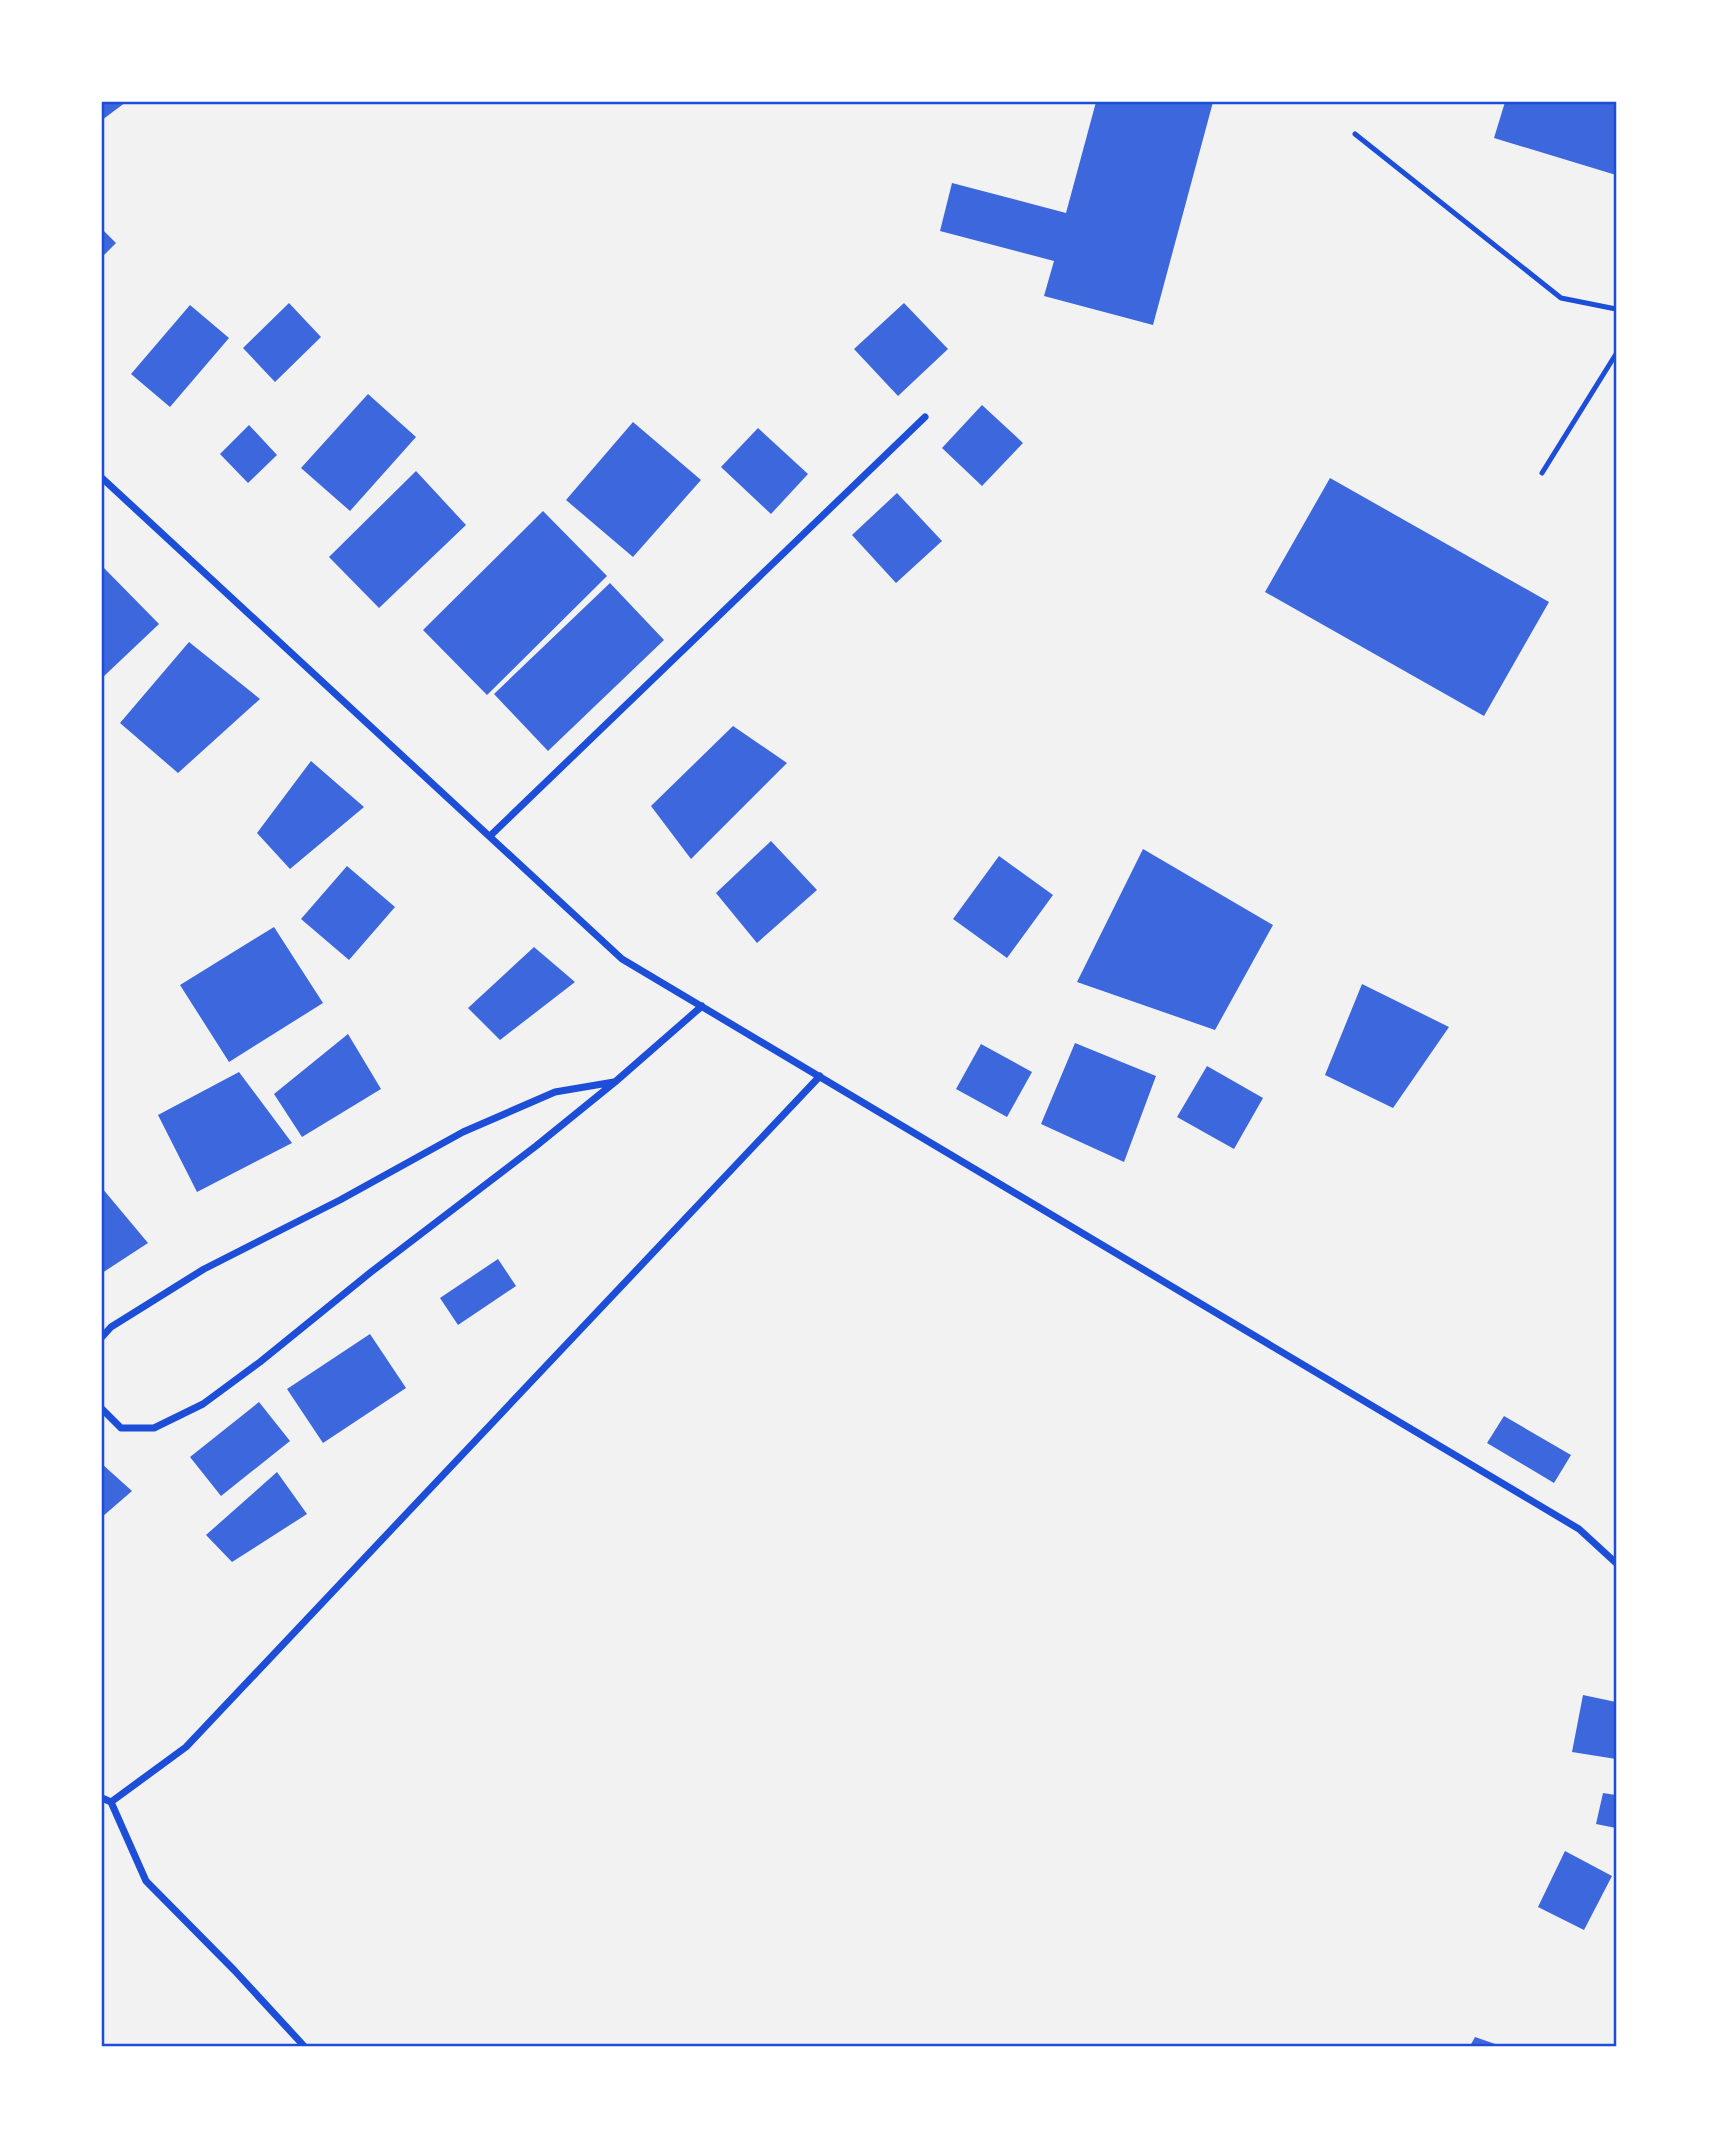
<svg xmlns="http://www.w3.org/2000/svg" width="1718" height="2148" font-family="'Crimson Pro',serif">
	<style>
		.building { fill: #3d67dc }
		.lines { fill: none; stroke-linecap: round; stroke-linejoin: round }
		.service { stroke: #1d4ed8; stroke-width: 5 }
		.minor { stroke: #1d4ed8; stroke-width: 7 }
		.neatline { fill: none; stroke: #1d4ed8; stroke-width: 2.5 }
	</style>
	<rect width="100%" height="100%" fill="#f2f2f2"/>
	<path class="building" d="M102,102H126L102,120Z
		M1096,102H1213L1153,325L1044,296L1054,261L940,231L952,183L1066,213Z
		M1505,102H1616V175L1494,138Z
		M102,229L116,243L102,257Z
		M289,303L321,337L275,382L243,348Z
		M904,303L948,349L898,396L854,349Z
		M190,305L229,338L170,407L131,374Z
		M368,394L416,437L350,511L301,468Z
		M982,405L1023,443L982,486L942,448Z
		M633,422L701,480L633,557L566,500Z
		M249,425L277,455L248,483L220,454Z
		M758,428L808,474L771,514L721,467Z
		M416,471L466,525L379,608L329,557Z
		M1330,478L1549,602L1484,716L1265,592Z
		M897,493L942,541L896,583L852,535Z
		M543,511L607,576L487,695L423,630Z
		M104,568L159,624L102,678V572Z
		M610,583L664,640L548,751L494,694Z
		M189,642L260,699L178,773L120,723Z
		M733,726L787,763L691,859L651,806Z
		M311,761L364,807L290,869L257,833Z
		M771,841L817,890L757,943L716,893Z
		M1143,849L1273,925L1215,1030L1077,982Z
		M999,856L1053,895L1007,958L953,919Z
		M347,866L395,907L349,960L301,919Z
		M274,927L323,1003L229,1062L180,985Z
		M534,947L575,982L500,1040L468,1008Z
		M1362,984L1449,1027L1393,1108L1325,1075Z
		M348,1034L381,1089L302,1137L274,1094Z
		M1075,1043L1156,1076L1124,1162L1041,1124Z
		M981,1044L1032,1072L1007,1117L956,1089Z
		M1207,1066L1263,1098L1234,1149L1177,1117Z
		M239,1072L292,1143L197,1192L158,1115Z
		M102,1188L148,1243L102,1273Z
		M498,1259L516,1286L458,1325L440,1298Z
		M370,1334L406,1388L323,1443L287,1389Z
		M259,1402L290,1441L221,1496L190,1457Z
		M1504,1416L1571,1455L1554,1483L1487,1443Z
		M102,1464L132,1491L102,1517Z
		M277,1472L307,1514L232,1562L206,1535Z
		M1583,1695L1616,1702V1759L1572,1752Z
		M1603,1793L1616,1795V1828L1596,1824Z
		M1565,1851L1612,1876L1584,1930L1538,1907Z
		M1475,2037L1501,2046H1470Z"/>
	<g class="lines">
		<path class="service" d="M1355,134L1561,298L1616,309
			M1542,473L1616,354"/>
		<path class="minor" d="M102,478L622,959L1579,1529L1616,1563
			M490,836L925,417
			M102,1337L111,1327L204,1269L340,1200L463,1132L555,1092L614,1082
			M102,1409L121,1428H154L203,1404L260,1362L371,1272L536,1146L615,1082L702,1006
			M102,1798L111,1802L186,1747L820,1076
			M111,1802L146,1881L234,1970L304,2046"/>
	</g>
	<rect width="1718" height="2148" fill="none" stroke="#ffffff" stroke-width="206"/>
	<rect x="103" y="103" width="1512" height="1942" class="neatline"/>
</svg>
